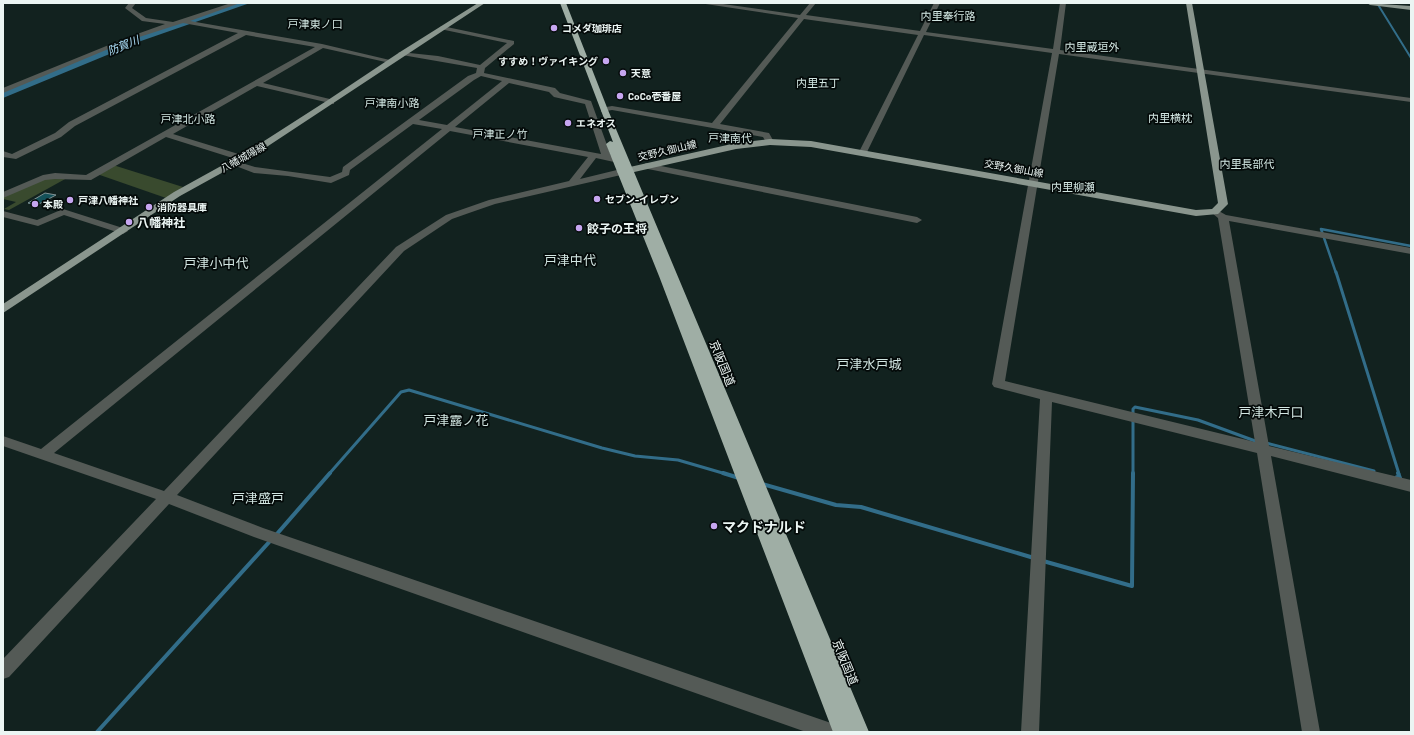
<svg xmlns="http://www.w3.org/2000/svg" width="1414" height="735" font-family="Barlow,'Noto Sans JP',sans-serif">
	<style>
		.green { fill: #394a2e }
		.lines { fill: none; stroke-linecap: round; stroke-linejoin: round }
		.stream-far3 { stroke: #326d89; stroke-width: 2 }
		.stream-far2 { stroke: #326d89; stroke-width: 2.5 }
		.stream-far1 { stroke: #326d89; stroke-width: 3 }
		.stream { stroke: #326d89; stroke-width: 4 }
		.river { fill: #326d89; fill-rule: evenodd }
		.building { fill: #145159; stroke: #809396 }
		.minor { fill: #545a56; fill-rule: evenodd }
		.major { fill: #8a968e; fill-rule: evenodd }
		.highway { fill: #9faea5; fill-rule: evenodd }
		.poi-dot { fill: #c6a6f0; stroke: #040a09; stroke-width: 1.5 }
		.labels { text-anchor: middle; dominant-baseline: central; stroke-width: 3.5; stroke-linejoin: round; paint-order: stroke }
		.far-poi-label { font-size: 10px; font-weight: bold; fill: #ebf5f3; stroke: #040a09; text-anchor: start }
		.far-street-label { font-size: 10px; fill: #ebf5f3; stroke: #040a09 }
		.far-neighbourhood-label { font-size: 11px; fill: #d2e6e2; stroke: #040a09 }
		.far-water-label { font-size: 11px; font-style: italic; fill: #afe1fc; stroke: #040a09 }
		.poi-label { font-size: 12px; font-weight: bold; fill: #ebf5f3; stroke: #040a09; text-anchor: start }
		.street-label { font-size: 12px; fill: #ebf5f3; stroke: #040a09 }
		.neighbourhood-label { font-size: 13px; fill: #d2e6e2; stroke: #040a09 }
		.near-poi-label { font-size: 14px; font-weight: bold; fill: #ebf5f3; stroke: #040a09; text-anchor: start }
	</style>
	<rect width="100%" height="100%" fill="#12221f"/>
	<path class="green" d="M113,165L183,187L166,198L97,174Z
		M67,178L9,210L4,209L16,202L3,199V197L43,179Z"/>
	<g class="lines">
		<path class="stream-far3" d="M1377,3L1411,58"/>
		<path class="stream-far2" d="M1336,273L1321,229L1411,246"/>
		<path class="stream-far1" d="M1336,272L1399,474
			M1266,443L1374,471
			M329,474L401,392L409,390L602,448L635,456L678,460L726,474
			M1133,474V409L1135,407L1198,420L1258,442"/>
		<path class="stream" d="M723,473L739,478
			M1397,477L1400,478L1398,473
			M762,484L836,505L861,507L1034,558
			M276,535L330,473
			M1043,561L1132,586L1133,473
			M97,732L271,540"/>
		<path class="river" d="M237,3H250L141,41L3,98V91L135,37Z"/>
	</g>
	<path class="building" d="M45,193L56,195L37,205L28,203Z"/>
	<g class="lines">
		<path class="minor" d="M129,3H136L132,8L146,18L173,22L231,3H240L190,21L322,44L394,61L390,63L323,48L263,83L334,100V104L257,86L173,134L245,156V160H239L166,137L91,180L55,179L45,180L3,198V192L43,175L55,173L86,175L315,47L246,35L75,126L61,137L16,159L3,157V151L12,154L55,133L69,122L238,33L183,23L130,40L3,93V88L126,38L165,24L142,21L125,8Z
			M699,3H716L800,15L810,3H816L806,15L920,31L934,3H940L926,32L1053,49L1060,3H1066L1060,50L1411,98V102L1059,54L1005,381L1255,442L1218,218L1212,213L1214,211L1217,210L1226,215L1411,248V254L1229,221L1269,446L1411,480V492L1271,456L1320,732H1302L1257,453L1052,402L1039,732H1021L1040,399L994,387L992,384L1052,53L924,35L867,152L863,155L859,152L918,35L804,19L720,124L769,133L774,142L770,145L767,144L763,137L612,110L601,112V108L612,106L712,123L798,18Z
			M442,26L514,41V44L485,68L484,73L555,88L560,93L591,101L611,156L618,159L614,162L596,158L580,179L621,169L625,172L621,175L495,204L469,213L452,219L404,251L177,495L263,528L831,723L837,726L840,732H806L254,537L169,504L9,677L3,679V659L156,499L3,446V436L41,449L442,129L413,124L350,170L349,175L331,183L288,176L254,173L228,163L232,160L255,167L330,177L342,172L343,167L468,76L476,73L477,68L402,55L398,53L400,52L438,56L480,65L507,43L440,29V27ZM481,76L502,81L447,125L419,120L474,80ZM509,83L549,92L554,97L585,104L601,154L455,127ZM450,131L588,157L569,181L489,200L446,215L396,247L164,491L54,453Z
			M646,163L917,217L922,220L917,223L643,168L642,166Z
			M63,209L126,229L128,231L123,234L64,215L38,226L3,217V211L37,220Z"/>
		<path class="major" d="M478,3H485L256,154L180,196L3,313V304L174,192L250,150L328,100L400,52Z
			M1186,3H1192L1228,204L1218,214L1196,216L811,147L770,145L736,149L621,175L617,172L621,169L736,143L770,139L811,141L1196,210L1212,209L1218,203Z
			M1367,3L1411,6V10L1370,5Z"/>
		<path class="highway" d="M560,3H566L608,110L869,732H851L833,686L851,732H833L659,276L606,144L610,141L613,142Z"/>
	</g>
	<g class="poi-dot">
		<circle cx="554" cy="28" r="4"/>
		<circle cx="606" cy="61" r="4"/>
		<circle cx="623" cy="73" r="4"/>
		<circle cx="620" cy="96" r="4"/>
		<circle cx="568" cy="123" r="4"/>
		<circle cx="597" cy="199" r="4"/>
		<circle cx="70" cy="200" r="4"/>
		<circle cx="35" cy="204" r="4"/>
		<circle cx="149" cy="207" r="4"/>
		<circle cx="129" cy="222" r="4"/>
		<circle cx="579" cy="228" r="4"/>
		<circle cx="714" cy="526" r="4"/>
	</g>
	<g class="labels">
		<g class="far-poi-label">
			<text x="562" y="28">コメダ珈琲店</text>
			<text x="598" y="61" text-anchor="end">すすめ！ヴァイキング</text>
			<text x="631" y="73">天意</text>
			<text x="628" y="96">CoCo壱番屋</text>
			<text x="576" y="123">エネオス</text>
			<text x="605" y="199">セブン-イレブン</text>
			<text x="78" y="200">戸津八幡神社</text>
			<text x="43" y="204">本殿</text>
			<text x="157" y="207">消防器具庫</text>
		</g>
		<g class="far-street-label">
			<text transform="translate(667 150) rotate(-13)">交野久御山線</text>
			<text transform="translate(243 157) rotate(-29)">八幡城陽線</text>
			<text transform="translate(1014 168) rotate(10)">交野久御山線</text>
		</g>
		<g class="far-neighbourhood-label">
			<text x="948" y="15">内里奉行路</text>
			<text x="315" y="23">戸津東ノ口</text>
			<text x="1092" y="46">内里蔵垣外</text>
			<text x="818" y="82">内里五丁</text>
			<text x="392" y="102">戸津南小路</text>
			<text x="1170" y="117">内里横枕</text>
			<text x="188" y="118">戸津北小路</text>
			<text x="500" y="133">戸津正ノ竹</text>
			<text x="730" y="137">戸津南代</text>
			<text x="1247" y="163">内里長部代</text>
			<text x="1073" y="186">内里柳瀬</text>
		</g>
		<g class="far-water-label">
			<text transform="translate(123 45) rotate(-22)">防賀川</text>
		</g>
		<g class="poi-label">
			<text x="137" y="222">八幡神社</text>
			<text x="587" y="228">餃子の王将</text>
		</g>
		<g class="street-label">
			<text transform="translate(723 363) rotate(68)">京阪国道</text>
			<text transform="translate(846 662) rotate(68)">京阪国道</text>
		</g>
		<g class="neighbourhood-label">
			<text x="570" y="260">戸津中代</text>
			<text x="216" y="263">戸津小中代</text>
			<text x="869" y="364">戸津水戸城</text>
			<text x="1271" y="412">戸津木戸口</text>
			<text x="456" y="420">戸津露ノ花</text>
			<text x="258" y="498">戸津盛戸</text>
		</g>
		<g class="near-poi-label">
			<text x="722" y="526">マクドナルド</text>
		</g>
	</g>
	<rect width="1414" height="735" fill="none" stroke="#ebf5f3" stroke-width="8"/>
</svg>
